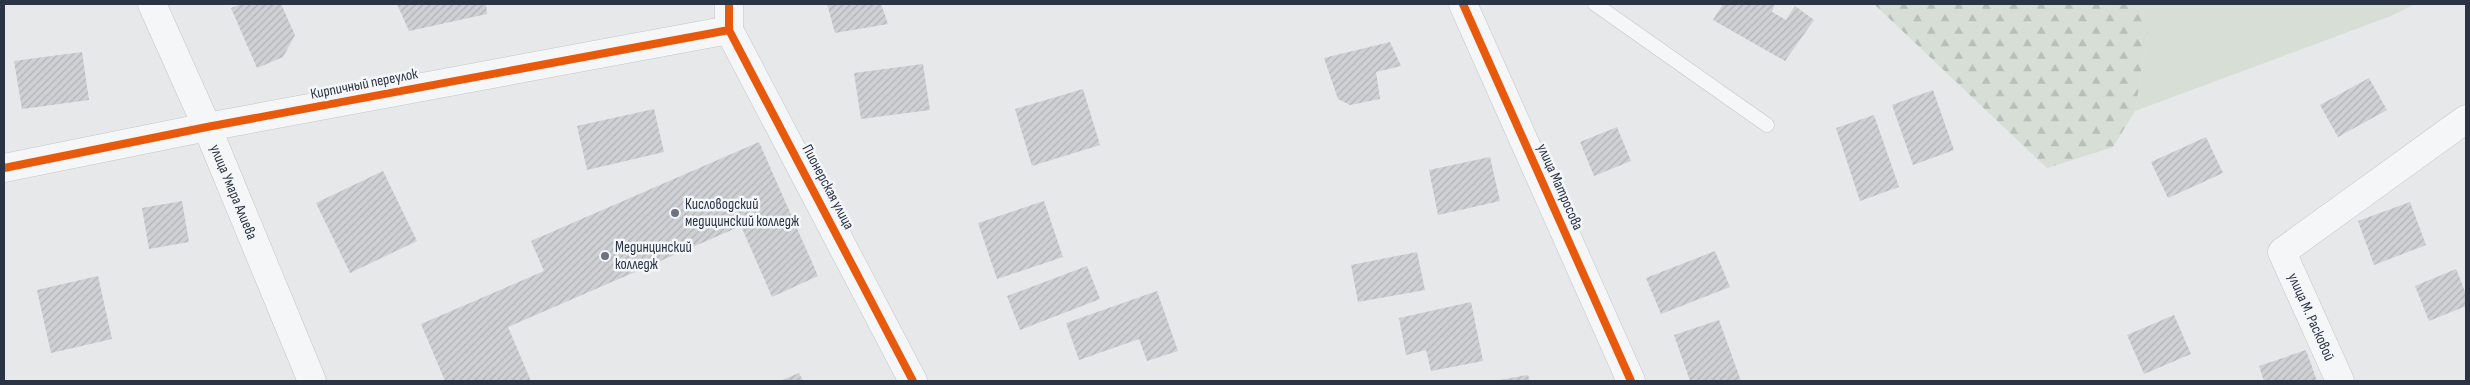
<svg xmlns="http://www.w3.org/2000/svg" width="2470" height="385" font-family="'Sofia Sans Condensed',sans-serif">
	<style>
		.green { fill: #d6ded6 }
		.forest { fill: url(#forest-firs) }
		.building { fill: url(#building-hatch) }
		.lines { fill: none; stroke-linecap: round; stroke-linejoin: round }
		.service-casing { stroke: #c4c6c8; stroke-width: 15 }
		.minor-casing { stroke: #c4c6c8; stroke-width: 29 }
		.tertiary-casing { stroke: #c4c6c8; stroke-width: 29 }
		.service { stroke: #f5f6f7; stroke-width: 14 }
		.minor { stroke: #f5f6f7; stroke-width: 28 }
		.tertiary { stroke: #f5f6f7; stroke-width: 28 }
		.cycleway-casing { stroke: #f4f6f9; stroke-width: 11 }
		.cycleway { stroke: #e8590c; stroke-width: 8 }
		.poi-dot { fill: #6c737f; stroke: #f4f6f9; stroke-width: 2 }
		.labels { text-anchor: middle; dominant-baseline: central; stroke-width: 5; stroke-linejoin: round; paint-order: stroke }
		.street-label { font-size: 15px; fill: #2b3445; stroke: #f4f6f9 }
		.poi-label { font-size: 15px; fill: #2b3445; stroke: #f4f6f9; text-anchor: start }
	</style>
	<defs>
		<pattern id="forest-firs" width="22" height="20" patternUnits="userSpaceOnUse" patternTransform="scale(1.25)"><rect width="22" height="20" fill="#d6ded6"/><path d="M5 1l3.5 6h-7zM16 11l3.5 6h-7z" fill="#b8bfb9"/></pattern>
		<pattern id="building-hatch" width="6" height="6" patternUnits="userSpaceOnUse" patternTransform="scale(1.25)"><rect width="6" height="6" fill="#ced0d3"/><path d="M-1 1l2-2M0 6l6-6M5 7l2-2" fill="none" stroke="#b1b3b6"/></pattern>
	</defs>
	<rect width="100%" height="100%" fill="#e6e8ea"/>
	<path class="green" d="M2138,4H2415L2391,16L2135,111L2148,31Z"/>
	<path class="forest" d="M1874,4H2138L2148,31L2135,111L2113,147L2047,168Z"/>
	<path class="building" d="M241,4H281L295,35L283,57L257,68L231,8Z
		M397,4H486L487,14L409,31Z
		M827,4H881L888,24L835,33Z
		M1723,4H1775L1772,12L1786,20L1795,6L1814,20L1785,61L1713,20Z
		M1390,42L1401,66L1376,72L1380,99L1350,105L1338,99L1324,58Z
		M82,52L89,100L22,109L14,61Z
		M923,64L930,110L861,119L854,73Z
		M2369,78L2387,110L2338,137L2320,105Z
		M1083,89L1100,145L1032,166L1015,109Z
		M1933,90L1954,150L1913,165L1892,105Z
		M654,109L664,152L587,170L577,126Z
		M1874,115L1899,187L1860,201L1836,128Z
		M1617,127L1631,161L1594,176L1580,142Z
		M2206,137L2223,173L2168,198L2151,162Z
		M759,142L818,276L772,297L741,226L508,327L531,381H445L421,324L544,271L531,241Z
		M1490,157L1500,201L1438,215L1429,170Z
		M383,171L417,241L350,273L316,203Z
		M182,201L189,242L149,249L142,208Z
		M1044,201L1063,257L997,279L978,223Z
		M2410,202L2426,245L2374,265L2358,221Z
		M1715,251L1730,287L1661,314L1646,278Z
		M1417,252L1425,290L1358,302L1351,265Z
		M1087,266L1100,299L1020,330L1007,296Z
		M2456,269L2466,294V306L2429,321L2415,286Z
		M98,276L112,339L51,353L37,290Z
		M1157,291L1178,351L1147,361L1139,339L1079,360L1066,323Z
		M1471,302L1483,361L1431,371L1426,350L1406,355L1399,318Z
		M2174,315L2191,354L2144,374L2127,335Z
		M1719,320L1741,381H1690L1674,335Z
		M2306,350L2317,381H2264L2259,366Z
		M799,373L803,381H780Z
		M1528,375L1530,381H1500V380Z"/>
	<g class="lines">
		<g class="service-casing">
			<path id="service" d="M1595,4L1767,125"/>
		</g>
		<g class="minor-casing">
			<path id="minor" d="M729,4V30L913,381
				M1463,4L1631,381
				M4,168L207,127L729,30
				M2340,381L2282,252L2466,119"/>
		</g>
		<g class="tertiary-casing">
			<g id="tertiary">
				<path id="s1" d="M152,4L207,127L312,381"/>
			</g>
		</g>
		<use href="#service" class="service"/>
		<use href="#minor" class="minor"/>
		<use href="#tertiary" class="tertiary"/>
		<g class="cycleway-casing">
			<path id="cycleway" d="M729,4V30L913,381
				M1463,4L1631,381
				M4,168L207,127L729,30"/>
		</g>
		<use href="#cycleway" class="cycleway"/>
	</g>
	<g class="poi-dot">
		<circle cx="675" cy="213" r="5"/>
		<circle cx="605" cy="256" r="5"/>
	</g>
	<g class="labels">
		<g class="street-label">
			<text transform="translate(364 84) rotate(-11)">Кирпичный переулок</text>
			<text transform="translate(828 187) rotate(62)">Пионерская улица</text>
			<text transform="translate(1560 187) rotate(66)">улица Матросова</text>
			<text stroke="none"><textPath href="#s1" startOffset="205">улица Умара Алиева</textPath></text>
			<text transform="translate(2311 317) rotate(66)">улица М. Расковой</text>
		</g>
		<g class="poi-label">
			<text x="685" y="204">Кисловодский<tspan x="685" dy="17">медицинский колледж</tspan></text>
			<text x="615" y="247">Мединцинский<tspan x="615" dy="17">колледж</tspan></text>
		</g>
	</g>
	<rect width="2470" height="385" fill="none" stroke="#2b3445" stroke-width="10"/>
</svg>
